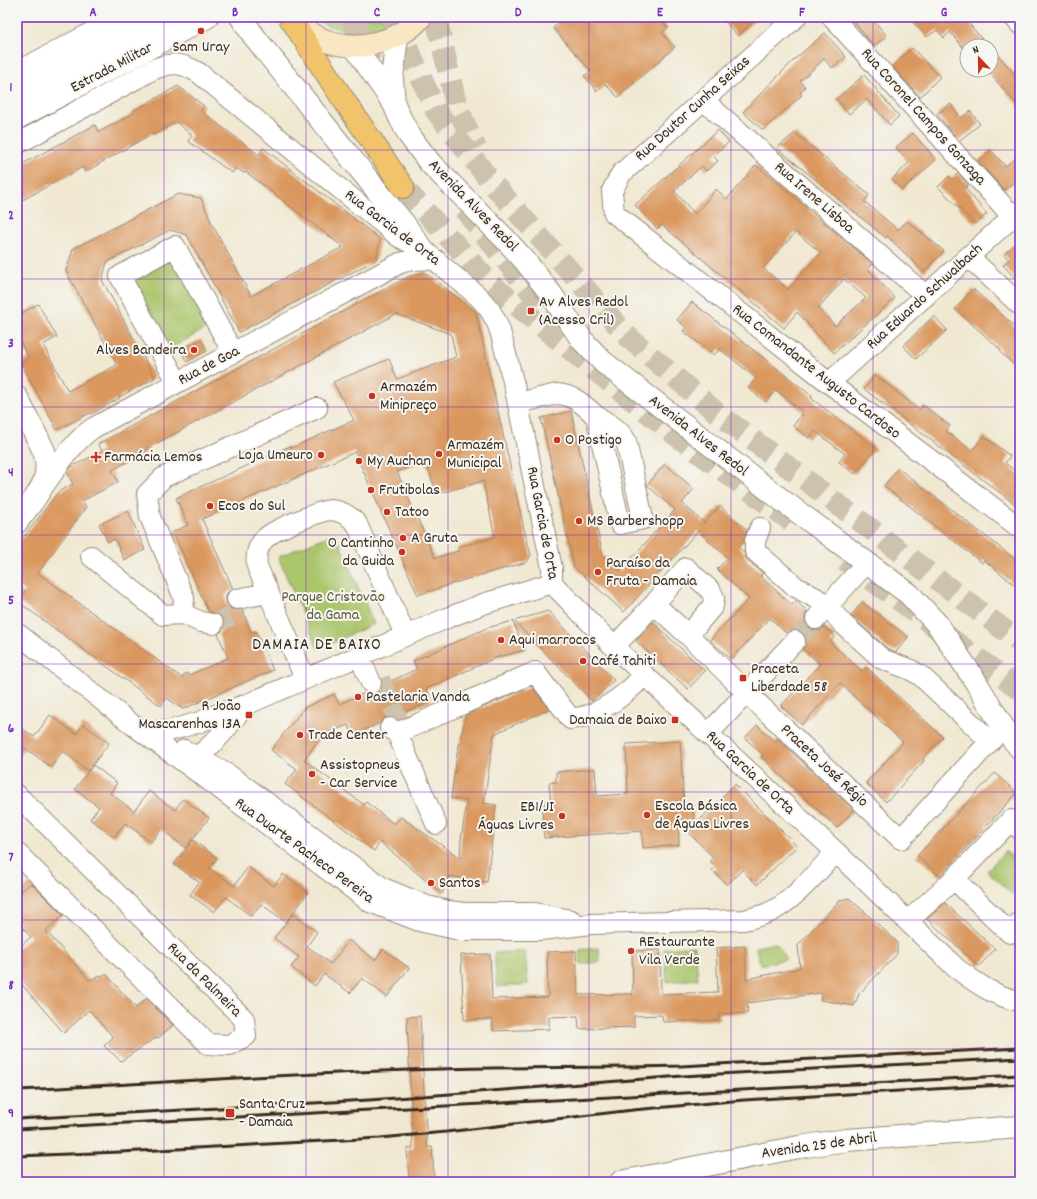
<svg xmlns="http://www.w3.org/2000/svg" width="1037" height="1199" font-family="Dekko,sans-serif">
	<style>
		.green { fill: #aac56b; stroke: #727844 }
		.building { fill: #da985f; fill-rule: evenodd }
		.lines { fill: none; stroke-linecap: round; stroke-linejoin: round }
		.minor-tunnel { stroke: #ccc2ad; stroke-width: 20; stroke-dasharray: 20 10; stroke-linecap: butt }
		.trunk-tunnel { stroke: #ccc2ad; stroke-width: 22; stroke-dasharray: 22 11; stroke-linecap: butt }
		.minor-casing { stroke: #968978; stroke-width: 22 }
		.tertiary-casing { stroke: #968978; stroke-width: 24 }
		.secondary-casing { stroke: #968978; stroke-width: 24 }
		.trunk-casing { stroke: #968978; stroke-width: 24 }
		.minor { stroke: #fff; stroke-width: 20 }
		.tertiary { stroke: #fff; stroke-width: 22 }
		.secondary { stroke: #f9e7c3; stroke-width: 22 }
		.trunk { stroke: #f1c36a; stroke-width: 22 }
		.rail { stroke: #3b2a1e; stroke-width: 3 }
		.grid { fill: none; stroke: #7b2cbf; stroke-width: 1; stroke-opacity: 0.55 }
		.poi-dot { fill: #c8321e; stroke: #f6f6f2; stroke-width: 1.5 }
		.labels { text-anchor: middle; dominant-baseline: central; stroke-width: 4; stroke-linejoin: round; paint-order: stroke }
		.poi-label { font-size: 16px; fill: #3b2a1e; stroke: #f6f6f2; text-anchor: start }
		.street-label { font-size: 16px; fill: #3b2a1e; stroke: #f6f6f2 }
		.park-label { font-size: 16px; fill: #5c5835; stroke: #f6f6f2 }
		.neighbourhood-label { font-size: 17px; letter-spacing: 1px; fill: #3b2a1e; stroke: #f6f6f2 }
		.neatline { fill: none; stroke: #7b2cbf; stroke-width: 1.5 }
		.grid-label { font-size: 13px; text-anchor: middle; font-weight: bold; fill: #7b2cbf }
	</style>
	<rect width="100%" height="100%" fill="#f6f6f2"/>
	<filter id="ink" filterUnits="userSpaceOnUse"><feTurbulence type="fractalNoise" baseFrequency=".025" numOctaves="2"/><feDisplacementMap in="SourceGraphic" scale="8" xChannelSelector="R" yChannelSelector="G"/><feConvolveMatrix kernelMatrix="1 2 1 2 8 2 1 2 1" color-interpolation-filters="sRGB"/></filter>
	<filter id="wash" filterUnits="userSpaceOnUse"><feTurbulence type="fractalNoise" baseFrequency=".012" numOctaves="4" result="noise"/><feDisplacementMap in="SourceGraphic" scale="16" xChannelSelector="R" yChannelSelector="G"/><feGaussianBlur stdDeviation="0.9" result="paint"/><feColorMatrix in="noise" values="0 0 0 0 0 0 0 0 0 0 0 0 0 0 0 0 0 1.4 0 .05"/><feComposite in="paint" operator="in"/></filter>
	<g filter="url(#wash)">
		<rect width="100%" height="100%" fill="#f0e8d1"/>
		<path class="green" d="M313,17H397C374,34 335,35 313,17Z
			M170,257L209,327L171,348L132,278Z
			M335,533L374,624L318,649L278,557Z
			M1005,851L1020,864V885L1012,894L987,871Z
			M776,943L786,959L760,965L756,947Z
			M695,946L698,979L667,982L664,949Z
			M599,948L600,962L581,964L580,950Z
			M525,951L528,984L497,987L494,953Z"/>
		<g id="blocks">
			<path class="building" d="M565,17H658L668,28L662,33L675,47L618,97L605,84L597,91L584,76L591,71L553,28Z
				M721,17H758L738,36Z
				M850,17H871L887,36L874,46Z
				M908,17H968L965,19L988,46H967L966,51L950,32L944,38L937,30L927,37Z
				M825,33L846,57L832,68L824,59L800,81L805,87L800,93L802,95L763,130L743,112L767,87L796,58Z
				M912,48L940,77L920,97L892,66Z
				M991,49L997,56L998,55L1020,80V108L987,70H991Z
				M864,75L899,116L890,125L867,99L849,114L836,99Z
				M178,86L204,106L201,111L259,155L263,148L380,239L376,260L337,280L239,332L187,235L170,230L107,262L102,280L155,378L119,397L120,398L91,414L90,413L57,430L21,363L29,358L17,336V316L38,304L57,337L43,345L68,391L117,365L66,271L73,249L178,194L201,198L211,222L251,296L343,247L246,172L244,173L236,168L232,173L188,141L192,135L176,122L153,135V133L85,172L83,167L17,203V167L95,125L99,132L134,113L133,111Z
				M950,104L961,118L970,111L980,124L959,141L937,114Z
				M718,130L729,142L713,156L718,161L706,171L702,166L674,191L695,214L716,189L727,199L756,165L873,264L868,269L895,298L834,353L797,312L784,328L662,225L657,229L635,205ZM796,232L821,253L788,289L763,268ZM844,279L866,298L835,326L818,308Z
				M795,133L869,195L864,201L898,230L907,221L944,251L924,272L887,236L886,238L777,148Z
				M913,133L936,160L902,190L892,179L909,163L896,147Z
				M991,150L1005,166L1020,155V177L1004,190L978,161Z
				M958,173L968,185L965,188L987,214L975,224L938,187L949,176L952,179Z
				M1020,239V283L1003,265L1009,260L1004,254Z
				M424,272L476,312L524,529L531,555L527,562L467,579L418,595L355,452L202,519L233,589L229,591L226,595V602L229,607L233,610H242L251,632L256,631L273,670L183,709L167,698L161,706L17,601L25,591L17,585V546L58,492L73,484L67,472L71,467L102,451L98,444L383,290L408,277ZM396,314L451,334L456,357L397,379L389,359L333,382L354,420L291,448L290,446L253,463L176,498L188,525L173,532L208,611L220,615L224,620V626L222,631L218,634L228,658L189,675L186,673L182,678L38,573L86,507L82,501L118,482L112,470L148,451L146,449ZM425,460L437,494L483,481L495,537L458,547V551L435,558L397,472Z
				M973,289L1020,331V370L1000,352L1001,350L955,309Z
				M692,302L812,396L811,398L876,448L855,474L839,462L845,454L815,431L809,438L793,426L803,412L776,390L766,402L748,388L756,378L720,349L714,355L683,331L686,327L677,320Z
				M934,316L947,330L916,359L903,346Z
				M201,339L207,351L187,362L180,350Z
				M875,375L920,410L923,405L950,426L946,431L972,451L984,436L1010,456L1005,463L1020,475V508L864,389Z
				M571,411L603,556L620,571L675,510L648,486L647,485L665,464L694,489L682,503L704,523L720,506L747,530L744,541L738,547L744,552L745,556L747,560L763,573L760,576L792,605L796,601L807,611L805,617V623L808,627L814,630H820L824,627L835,636L830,642L862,671L866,667L943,737L923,759L924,761L886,802L866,783L903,742L840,683L802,725L781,706L820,664L803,649L806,644V638L803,632L797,630H792L786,633L770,618L731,659L710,640L749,599L717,569L728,558L698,531L624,612L574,567L541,418Z
				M898,468L1020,563V589L984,560L982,563L884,486Z
				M128,511L145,550L124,560L115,539L108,542L99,524Z
				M862,602L908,637L896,652L888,649L851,616Z
				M548,611L614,680L592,701L514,621Z
				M513,621L525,650L495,658L426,689L431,701L393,717H386L381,721L380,723L353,735L348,725L322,735L304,760L364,805L366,802L394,824L401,817L460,858L461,839L467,801L451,798L457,755L466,715L531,686L549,709L494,734L484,803L496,805L487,882L450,876L442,894L380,842L374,851L285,784L297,769L271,750L304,708L334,694L339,704L365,693L370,694H375L380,690L382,685L417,669L413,661L487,628Z
				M653,622L705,671L688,689L636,641Z
				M50,715L76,734L83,724L109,743L88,771L63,751L51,767L25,748L17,759V725L34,737Z
				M757,725L775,742L778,739L854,810L837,828L761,757L763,755L745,738Z
				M680,741L684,806L693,805L694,826L735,784L797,846L757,885L742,870L727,885L712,870L716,867L710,861L713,857L678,822L679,845L643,848L642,831L544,838L542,805L551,804L549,783L556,782V772L595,769L597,796L628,794L626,744Z
				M93,765L117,783L110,793L134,811L149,791L175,810L183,799L209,818L186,848L161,829L151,842L125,823L114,837L90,819L99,807L75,789Z
				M995,773L1017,793L940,876L917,856Z
				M193,840L217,858L209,868L234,886L248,867L274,886L283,874L308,893L286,922L261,904L251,916L226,897L214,912L190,895L199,882L174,864Z
				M31,883L63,915L46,931L89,980L106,974L136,1008L146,999L173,1025L158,1038L157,1037L121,1061L104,1046L113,1037L89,1010L64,1033L17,979V949L31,937L17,921V895Z
				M849,898L867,914L897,942V954L859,994L854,1006L821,1000V993L747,1003L748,1013L719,1014V1020L663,1022L662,1015L634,1016V1027L579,1029L578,1016L549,1017V1029L493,1031L492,1019L464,1020L461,955L490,954L492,999L548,997L547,952L576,951L578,995L633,994L632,951L660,950L661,994L718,992L716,948L745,946L746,979L800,968L798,945L840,900Z
				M945,903L995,949L979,966L927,919Z
				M293,914L317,932L307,946L331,964L349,940L375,960L383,949L409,968L387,997L362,978L350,993L324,974L315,986L291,967L299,957L274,938Z
				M420,1016L427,1147H432L434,1178L409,1182L407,1149L413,1148L407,1017Z"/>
		</g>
	</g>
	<g filter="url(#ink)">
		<use href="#blocks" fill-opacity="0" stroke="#968978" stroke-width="1"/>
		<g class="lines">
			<path class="minor-tunnel" d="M213,624L242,611
				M795,641L816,619
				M380,679L400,724"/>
			<path class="trunk-tunnel" d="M351,17L371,62
				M394,17L436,111L492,183L628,337L717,413L1020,642
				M436,17L456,104L476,149
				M403,187L492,285L595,370L677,436L791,521
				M464,209L564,332
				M845,560L1020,690"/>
			<g class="minor-casing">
				<path id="minor" d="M796,17L621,174L612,191L614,213L829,383L1020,528
					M832,17L1013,217
					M1014,17L1020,24
					M703,100L926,296
					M17,144L152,70C171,62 181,62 199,73L399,237L422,249L479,297L490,310L497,323L500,331L514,385L552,568V583L614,647L836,852L956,968C976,983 995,997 1020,1001
					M969,257L1020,305
					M177,382L120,276L175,246L233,353
					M829,383L1020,210
					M518,403L557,394C574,395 584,405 596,416L620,524L643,519L626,441C620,429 607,423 596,416
					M43,487C58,466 72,443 93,428L400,263C412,259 422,259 436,260
					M760,528L755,541V551L796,587L816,598L827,606L843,624L882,659L911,670L921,676L990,741
					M91,556L163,615L183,614
					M237,599L268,593
					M816,619L867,562
					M213,624L201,622L183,614L184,598L150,517L147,494L164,477L317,408
					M17,633L133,725L203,776L370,902L419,921L460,930H541L591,924L744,920C752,918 760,916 768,913C793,902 817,872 836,852
					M688,635L713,606L714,598L711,591L686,568L654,604L688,635L747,693L901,839L1003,727
					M614,647L654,604
					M359,655L371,683
					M305,679L257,566C256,558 256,552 260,545C262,542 265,538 268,536C276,529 322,510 331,510C342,511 350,516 357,524L405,635
					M390,728L397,733L436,824
					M148,731H168L200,722L210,717L245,705L447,618L483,604L552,583
					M397,733L535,672L571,719C577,718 583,717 589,715C609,707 630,691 644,675
					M708,734L795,641
					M184,750L229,775L383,888L427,906L448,911L465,913H535L571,920
					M187,761C207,756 232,721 245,705
					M17,795L244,1019L246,1036L229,1045L208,1044L17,853
					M954,879L1010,933L1020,922
					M908,921L954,879L1011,820L1020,829"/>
			</g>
			<g class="tertiary-casing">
				<path id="tertiary" d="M241,17L253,35L386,202L402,221L422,249
					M354,46L394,104L400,118L409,135L430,163L507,241L525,261L551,294L582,340L603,362L783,501L909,594L938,625L974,679L1003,727L1020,748
					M17,73L123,17
					M17,97L166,17
					M394,104L392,78L397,36
					M17,118L207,17
					M17,398L44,451C54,482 34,498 17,522
					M621,1182L799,1147L847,1140L1020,1127"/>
			</g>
			<g class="secondary-casing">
				<path id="secondary" d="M291,19C303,28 315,38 330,42C361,51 400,42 421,17"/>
			</g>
			<g class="trunk-casing">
				<path id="trunk" d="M291,19L337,90L403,187"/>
			</g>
			<use href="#minor" class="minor"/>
			<use href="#tertiary" class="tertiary"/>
			<use href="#secondary" class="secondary"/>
			<use href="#trunk" class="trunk"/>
			<path class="rail" d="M17,1090C158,1083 299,1073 441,1069C521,1067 601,1068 681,1066L1020,1048
				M17,1119L369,1100L504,1090L682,1076L1020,1058
				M17,1129L1020,1075
				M17,1156L121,1152L380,1138L446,1132L633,1110L744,1100L1020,1084"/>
		</g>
	</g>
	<path class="grid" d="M164,17V1182M306,17V1182M448,17V1182M589,17V1182M731,17V1182M873,17V1182M17,150H1020M17,279H1020M17,407H1020M17,535H1020M17,664H1020M17,792H1020M17,920H1020M17,1049H1020"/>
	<g class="poi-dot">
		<circle cx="201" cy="31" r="4"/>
		<rect x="527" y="307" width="8" height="8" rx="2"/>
		<circle cx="194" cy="350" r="4"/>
		<circle cx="372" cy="396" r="4"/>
		<circle cx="557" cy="440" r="4"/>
		<circle cx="439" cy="454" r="4"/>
		<circle cx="321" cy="455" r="4"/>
		<path d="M94 451h4v4h4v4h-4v4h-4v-4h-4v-4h4z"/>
		<circle cx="359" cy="461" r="4"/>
		<circle cx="371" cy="490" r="4"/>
		<circle cx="210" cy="506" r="4"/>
		<circle cx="387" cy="512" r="4"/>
		<circle cx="579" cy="521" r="4"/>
		<circle cx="403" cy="538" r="4"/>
		<circle cx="402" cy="552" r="4"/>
		<circle cx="598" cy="572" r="4"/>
		<circle cx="501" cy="640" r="4"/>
		<circle cx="583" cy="661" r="4"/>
		<rect x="739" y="674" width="8" height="8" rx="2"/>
		<circle cx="358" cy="697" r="4"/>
		<rect x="245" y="711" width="8" height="8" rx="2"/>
		<rect x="671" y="716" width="8" height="8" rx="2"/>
		<circle cx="300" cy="735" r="4"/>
		<circle cx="312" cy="774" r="4"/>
		<circle cx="647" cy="815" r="4"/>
		<circle cx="562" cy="816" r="4"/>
		<circle cx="431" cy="883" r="4"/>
		<circle cx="631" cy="951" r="4"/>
		<rect x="225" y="1108" width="10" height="10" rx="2"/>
	</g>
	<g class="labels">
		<g class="poi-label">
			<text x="201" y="47" text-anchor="middle">Sam Uray</text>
			<text x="539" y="302">Av Alves Redol<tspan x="539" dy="18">(Acesso Cril)</tspan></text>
			<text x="186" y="350" text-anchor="end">Alves Bandeira</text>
			<text x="380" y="387">Armazém<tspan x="380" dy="18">Minipreço</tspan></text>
			<text x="565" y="440">O Postigo</text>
			<text x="447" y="445">Armazém<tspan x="447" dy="18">Municipal</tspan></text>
			<text x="313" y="455" text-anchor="end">Loja Umeuro</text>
			<text x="104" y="457">Farmácia Lemos</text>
			<text x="367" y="461">My Auchan</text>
			<text x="379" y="490">Frutibolas</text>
			<text x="218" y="506">Ecos do Sul</text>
			<text x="395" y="512">Tatoo</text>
			<text x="587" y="521">MS Barbershopp</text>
			<text x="411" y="538">A Gruta</text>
			<text x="394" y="543" text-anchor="end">O Cantinho<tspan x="394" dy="18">da Guida</tspan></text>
			<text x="606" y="563">Paraíso da<tspan x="606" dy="18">Fruta - Damaia</tspan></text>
			<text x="509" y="640">Aqui marrocos</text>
			<text x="591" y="661">Café Tahiti</text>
			<text x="751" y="669">Praceta<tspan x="751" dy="18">Liberdade 58</tspan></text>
			<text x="366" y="697">Pastelaria Vanda</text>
			<text x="241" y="706" text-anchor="end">R João<tspan x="241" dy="18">Mascarenhas 13A</tspan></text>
			<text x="667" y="720" text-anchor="end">Damaia de Baixo</text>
			<text x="308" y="735">Trade Center</text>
			<text x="320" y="765">Assistopneus<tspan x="320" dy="18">- Car Service</tspan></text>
			<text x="655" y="806">Escola Básica<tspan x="655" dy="18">de Águas Livres</tspan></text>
			<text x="554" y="807" text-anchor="end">EB1/JI<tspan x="554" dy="18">Águas Livres</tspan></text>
			<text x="439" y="883">Santos</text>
			<text x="639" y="942">REstaurante<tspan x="639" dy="18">Vila Verde</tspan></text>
			<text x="239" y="1104">Santa Cruz<tspan x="239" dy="18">- Damaia</tspan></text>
		</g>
		<g class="street-label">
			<text transform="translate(112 68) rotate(-28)">Estrada Militar</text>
			<text transform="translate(693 109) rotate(-42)">Rua Doutor Cunha Seixas</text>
			<text transform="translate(923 117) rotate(48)">Rua Coronel Campos Gonzaga</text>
			<text transform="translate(814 198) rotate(41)">Rua Irene Lisboa</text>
			<text transform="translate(473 206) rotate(46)">Avenida Alves Redol</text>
			<text transform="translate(392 228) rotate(37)">Rua Garcia de Orta</text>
			<text transform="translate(925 297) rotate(-42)">Rua Eduardo Schwalbach</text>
			<text transform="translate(209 366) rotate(-28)">Rua de Goa</text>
			<text transform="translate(816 372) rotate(38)">Rua Comandante Augusto Cardoso</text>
			<text transform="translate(698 436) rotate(38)">Avenida Alves Redol</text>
			<text transform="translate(542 523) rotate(79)">Rua Garcia de Orta</text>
			<text transform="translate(824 766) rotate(43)">Praceta José Régio</text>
			<text transform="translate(750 773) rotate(43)">Rua Garcia de Orta</text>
			<text transform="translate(304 851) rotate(36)">Rua Duarte Pacheco Pereira</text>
			<text transform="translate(204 980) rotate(45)">Rua da Palmeira</text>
			<text transform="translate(819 1146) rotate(-8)">Avenida 25 de Abril</text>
		</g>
		<g class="park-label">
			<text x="333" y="597">Parque Cristovão<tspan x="333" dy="18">da Gama</tspan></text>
		</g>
		<g class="neighbourhood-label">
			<text x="317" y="646">DAMAIA DE BAIXO</text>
		</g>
	</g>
	<rect width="1037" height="1199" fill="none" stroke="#f6f6f2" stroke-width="44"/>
	<g transform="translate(979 58) rotate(338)"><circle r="19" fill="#f6f6f2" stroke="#aba49d"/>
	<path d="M0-3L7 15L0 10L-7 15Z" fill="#c8321e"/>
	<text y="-6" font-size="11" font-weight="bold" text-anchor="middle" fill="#3b2a1e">N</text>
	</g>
	<rect x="22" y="22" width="993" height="1155" class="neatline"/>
	<g class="grid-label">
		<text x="93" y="16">A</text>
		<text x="235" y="16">B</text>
		<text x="377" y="16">C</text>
		<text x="518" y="16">D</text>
		<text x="660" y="16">E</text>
		<text x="802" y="16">F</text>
		<text x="944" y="16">G</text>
		<text x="11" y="91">1</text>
		<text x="11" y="219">2</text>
		<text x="11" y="347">3</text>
		<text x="11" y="476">4</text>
		<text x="11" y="604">5</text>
		<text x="11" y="732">6</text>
		<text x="11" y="861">7</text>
		<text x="11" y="989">8</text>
		<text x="11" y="1117">9</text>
	</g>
</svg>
